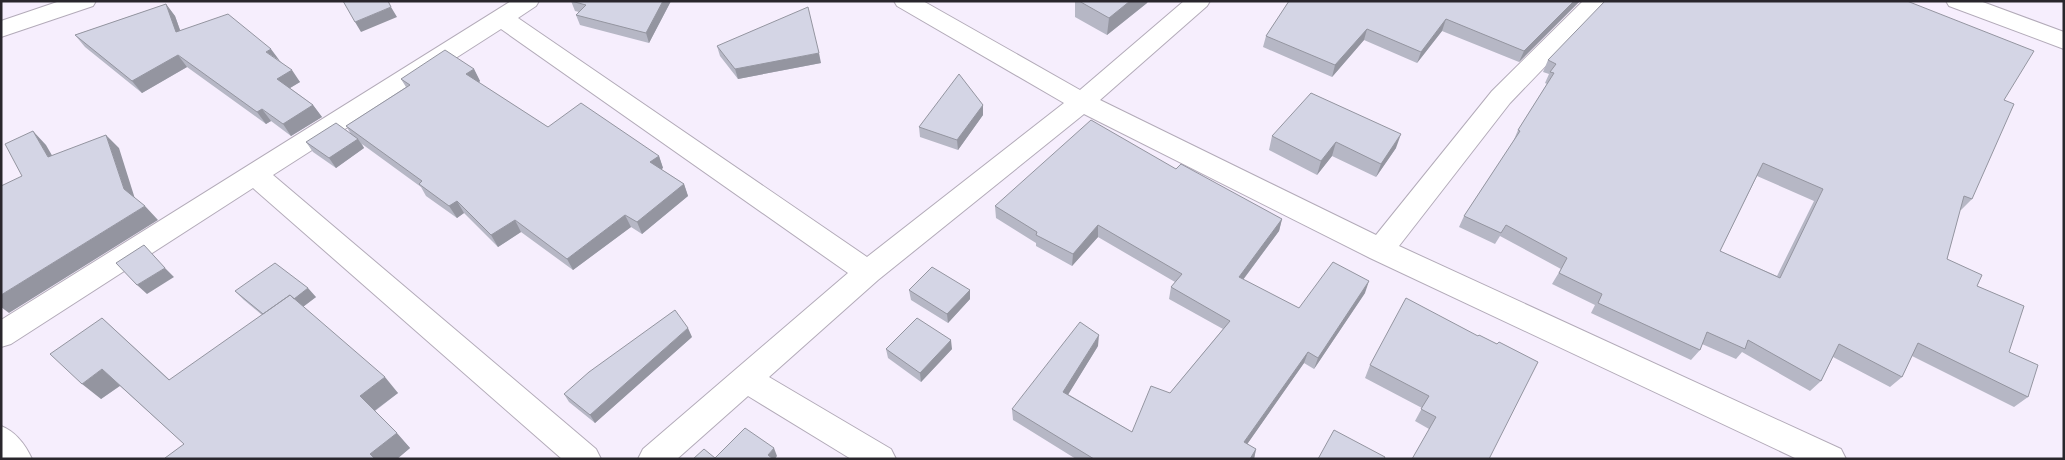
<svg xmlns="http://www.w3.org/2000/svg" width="2065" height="460" font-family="Spectral,serif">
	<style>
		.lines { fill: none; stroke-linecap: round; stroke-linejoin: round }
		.minor-casing { stroke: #b3abb9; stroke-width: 2 }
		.minor { fill: #fff; fill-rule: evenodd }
		.wall { fill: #b6b7c5; fill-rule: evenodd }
		.shaded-wall { fill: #9495a0 }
		.building { fill: #d4d5e5; stroke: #9495a0; fill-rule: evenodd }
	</style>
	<rect width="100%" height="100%" fill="#f6eefd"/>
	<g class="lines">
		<g class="minor-casing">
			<path id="minor" d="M60,1H96L93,6L1,37V21Z
				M511,1H539L536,6L518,18L867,257L1064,103L897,6L894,1H923L1080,90L1184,1H1210L1207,6L1100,100L1376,235L1492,91L1583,1H1608L1510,103L1399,246L1841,449L1846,459H1797L1370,258L1084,114L878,280L769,377L891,449L896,459H851L748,396L677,459H638L643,449L848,273L501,29L273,175L596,449L601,459H562L253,188L11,344L1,347V320Z
				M1946,1H1980L2064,32V49L1949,6Z
				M1,426C16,432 25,444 32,459H1Z"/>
		</g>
		<use href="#minor" class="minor"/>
	</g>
	<path class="wall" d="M571,1H671L649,43L580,25L576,15L579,12L575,11Z
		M1075,1H1148L1147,3L1107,35L1075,17Z
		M1289,1H1580L1519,62L1442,31L1417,63L1364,40L1332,77L1263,47L1266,36Z
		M166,4L175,16L180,30L280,61L300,82L290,88L313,105L322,117L291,136L271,121L266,124L187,67L142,93L85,47L75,35Z
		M717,46L821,63L738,79L720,56Z
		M1548,60L2004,100L1972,199L1961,210H1960L1947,259L1977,286L2009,352L2028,397L2014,407L1912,356L1902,377L1890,387L1833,357L1821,381L1810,391L1742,352L1736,359L1702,344L1700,350L1691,360L1591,313L1595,305L1552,284L1561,269L1500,236L1495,244L1459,227L1464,216L1513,142L1518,130L1547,84L1545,83L1549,74L1543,72ZM1757,176L1814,201L1777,276L1720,251Z
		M474,69L480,81L479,83L548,127L659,156L663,168L661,169L684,184L688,196L642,234L631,227L573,270L521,232L498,247L464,213L457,218L426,196L421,187L362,144L364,148L336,168L313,152L306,142L351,134L346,126L406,87L401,79Z
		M983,105V115L958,150L920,137L919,127Z
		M1272,136L1396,148L1376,177L1332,156L1317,175L1269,150Z
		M1176,169L1282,219L1279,231L1243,280L1299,308L1365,293L1314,369L1304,363L1247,444L1256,449L1254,459H1076L1013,420L1012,409L1098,346L1068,394L1132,432L1170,393L1223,329L1169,299L1171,287L1175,282L1098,237L1072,266L1036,246V243L996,218L995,206Z
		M909,290L970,299L948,323L911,300Z
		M235,291L316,297L303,307L398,393L375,411L410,448L397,459H166L184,444L120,386L101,399L102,318L170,380L262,315L244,300Z
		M1478,336L1538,362L1429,429L1415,421L1422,408L1365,378L1370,365Z
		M692,337L595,423L569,402L564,394Z
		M886,349H952L921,382L888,358Z"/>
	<path class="shaded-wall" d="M663,1H671L649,43L646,33Z
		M1130,1H1148L1147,3L1107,35L1109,18Z
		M1574,1H1580L1519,62L1524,51Z
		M166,4L175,16L185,44L176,32Z
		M391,7L397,17L361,32L355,22Z
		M1446,19L1442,31L1417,63L1421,52Z
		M1367,29L1364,40L1332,77L1335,65Z
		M271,49L280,61L266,52Z
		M819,53L821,63L738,79L735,69Z
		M178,55L187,67L142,93L132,81Z
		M474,69L480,81L472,87L466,74Z
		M292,70L300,82L285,91L277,79Z
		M313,105L322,117L291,136L283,124Z
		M983,105V115L958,150L957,140Z
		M262,109L271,121L266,124L257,112Z
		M33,131L46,145L61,171L48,157Z
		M1401,134L1396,148L1376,177L1381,164Z
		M106,135L119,148L136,202L124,189Z
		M358,139L364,148L336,168L329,158Z
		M1336,142L1332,156L1317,175L1321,161Z
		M659,156L663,168L655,174L650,162Z
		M684,184L688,196L642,234L637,222Z
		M457,201L464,213L457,218L449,206Z
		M145,206L158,220L9,313L1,307V295Z
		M625,215L631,227L573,270L567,259Z
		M1282,219L1279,231L1236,289L1239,277Z
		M515,220L521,232L498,247L491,235Z
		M1098,225V237L1072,266L1073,254Z
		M165,268L174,277L147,294L137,285Z
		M1369,281L1365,293L1314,369L1318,358Z
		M308,288L316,297L276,327L267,318Z
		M970,290V299L948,323L947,314Z
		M688,328L692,337L595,423L590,415Z
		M1099,335L1098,346L1063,403V392Z
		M951,340L952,349L921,382L920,373Z
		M1308,352L1304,363L1241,453L1244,442Z
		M102,369L121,385L101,399L82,384Z
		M385,377L398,393L374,411L360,396Z
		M397,433L410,448L397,459H374L370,454Z
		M774,448L777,456L775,459H769L768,455Z
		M1256,449L1254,459H1250Z"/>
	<path class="building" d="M343,1H388L391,7L355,22Z
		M571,1H663L646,33L576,15L586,5Z
		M1079,1H1130L1109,18Z
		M1289,1H1574L1524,51L1446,19L1421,52L1367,29L1335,65L1266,36Z
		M1605,1H1907L2034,51L2004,100L2014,104L1972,199L1964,196L1947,259L1982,275L1977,286L2024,306L2009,352L2038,365L2028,397L1918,343L1902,377L1839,344L1821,381L1748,340L1745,349L1707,332L1700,350L1598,303L1602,294L1559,273L1567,258L1506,225L1501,233L1464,216L1520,131L1518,130L1554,73L1550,72L1556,64L1548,60ZM1763,163L1823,189L1780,278L1720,251Z
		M166,4L176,32L228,14L271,49L266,52L292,70L277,79L313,105L283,124L262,109L257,112L178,55L132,81L75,35Z
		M808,7L819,53L735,69L717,46Z
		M445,50L474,69L466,74L548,127L581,103L659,156L650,162L684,184L637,222L625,215L567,259L515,220L491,235L457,201L449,206L419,184L422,181L346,126L410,85L401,79Z
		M959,74L983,105L957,140L919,127Z
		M1311,93L1401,134L1381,164L1336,142L1321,161L1272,136Z
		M1091,120L1176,169L1181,164L1282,219L1239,277L1299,308L1333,262L1369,281L1318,358L1308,352L1244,442L1256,449L1250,459H1094L1012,409L1080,322L1099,335L1063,392L1132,432L1151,386L1170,393L1230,321L1171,287L1182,274L1098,225L1073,254L1036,235L1037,232L995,206Z
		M336,123L358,139L329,158L306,142Z
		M33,131L48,157L106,135L124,189L145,206L1,295V186L22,176L5,144Z
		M144,245L165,268L137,285L116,263Z
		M275,263L308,288L294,299L290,295L263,314L235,291Z
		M932,267L970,290L947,314L909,290Z
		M290,295L385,377L360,396L397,433L370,454L375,459H166L165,458L184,444L102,369L82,384L50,354L102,318L169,380Z
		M1406,298L1478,336L1479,335L1497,344L1499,342L1538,362L1489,459H1412L1436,417L1421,409L1429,396L1370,365Z
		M675,310L688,328L590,415L564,394L589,372Z
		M917,318L951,340L920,373L886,349Z
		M745,428L774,448L768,455L773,459H693L704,449L715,458Z
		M1334,430L1385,457L1384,459H1318Z"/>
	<rect width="2065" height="460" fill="none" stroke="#29262c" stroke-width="5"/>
</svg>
